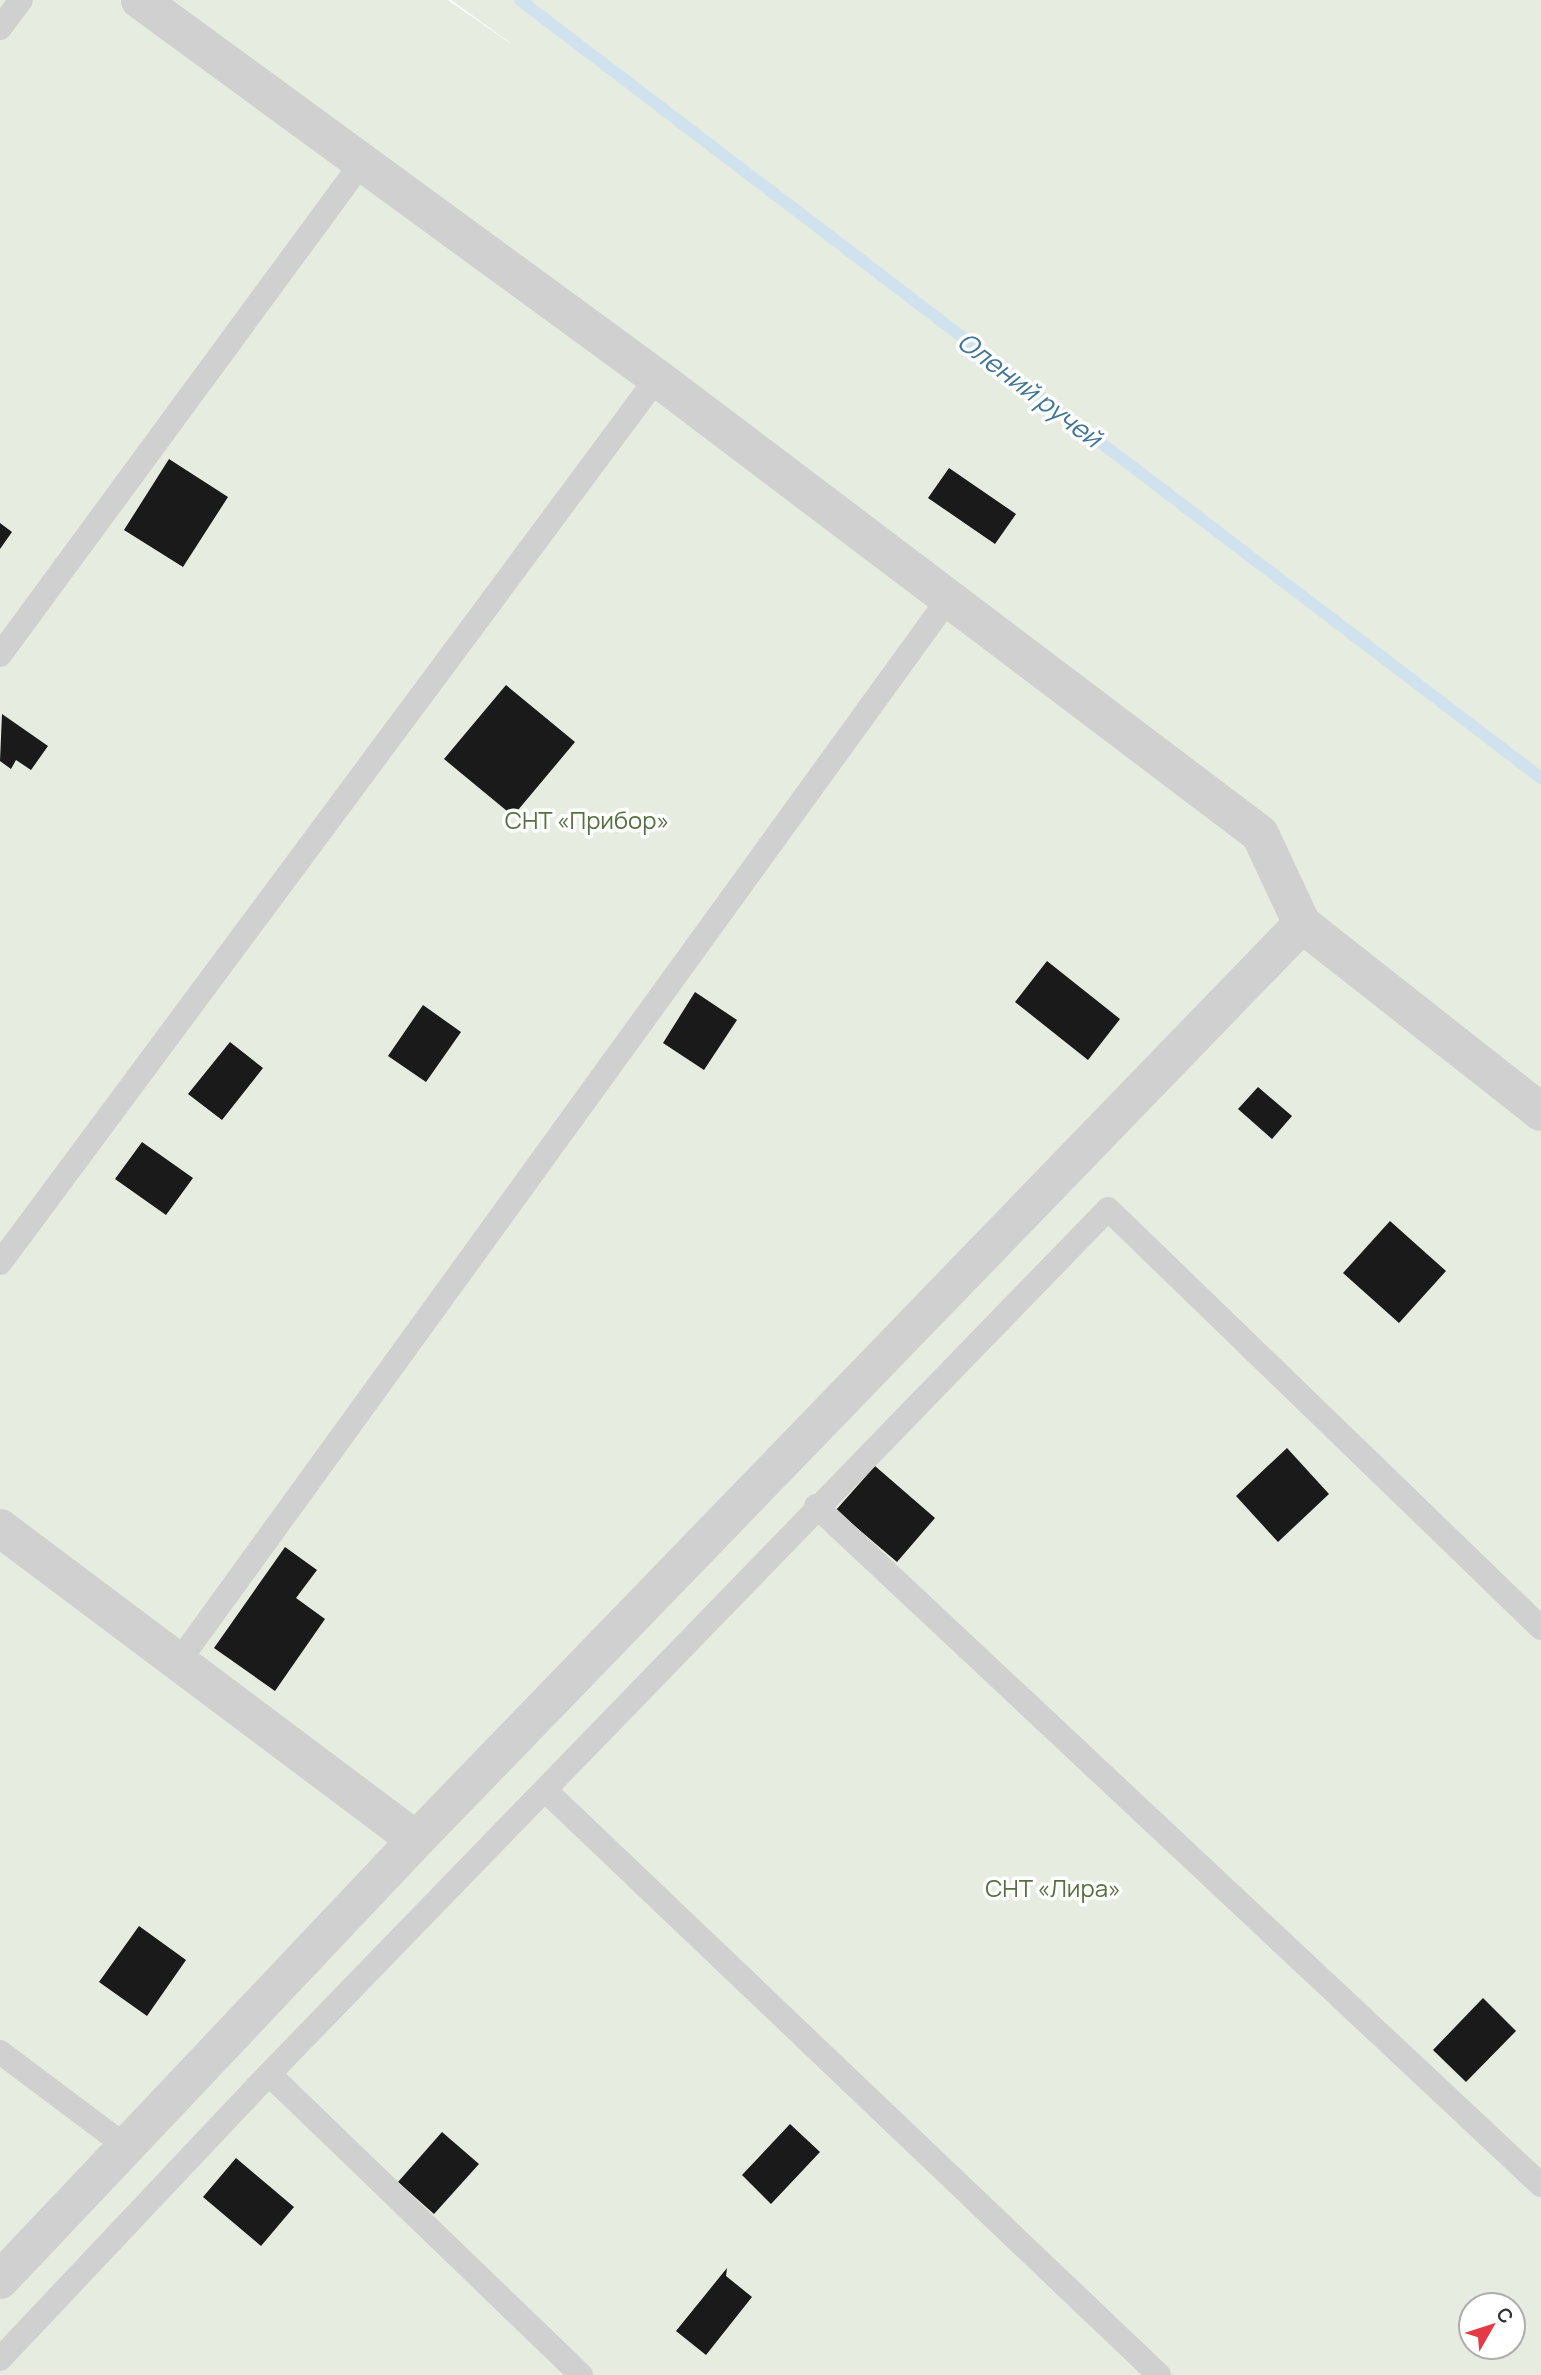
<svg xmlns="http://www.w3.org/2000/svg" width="1541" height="2375" font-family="Manrope,sans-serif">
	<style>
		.green { fill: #e6ecdf; fill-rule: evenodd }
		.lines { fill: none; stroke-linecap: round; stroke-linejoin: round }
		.stream { stroke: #cfe2ee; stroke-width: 12 }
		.building { fill: #1a1a1a }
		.service { stroke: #d0d0d0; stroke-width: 24 }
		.minor { stroke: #d0d0d0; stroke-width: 38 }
		.labels { text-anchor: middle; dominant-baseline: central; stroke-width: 7; stroke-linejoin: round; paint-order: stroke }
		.park-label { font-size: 24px; fill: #56703f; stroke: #fff }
		.water-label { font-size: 26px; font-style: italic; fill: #3f7597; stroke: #fff }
	</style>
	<rect width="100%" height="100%" fill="#fff"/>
	<path class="green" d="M0,0H448L524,53L451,0H1541V2375H0ZM1471,2305H1513V2347H1471Z"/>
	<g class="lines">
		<path class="stream" d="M520,0L1541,778"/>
	</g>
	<path class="building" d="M169,459L228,497L183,567L124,530Z
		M949,468L1016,514L995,544L928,498Z
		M0,523L12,532L0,549Z
		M506,685L575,742L513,816L444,759Z
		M2,714L48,746L31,770L16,760L11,769L0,761Z
		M1047,961L1120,1019L1088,1060L1015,1002Z
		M695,992L737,1020L704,1070L663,1043Z
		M423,1005L461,1032L426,1082L388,1056Z
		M230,1042L263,1068L222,1120L188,1094Z
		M1258,1087L1292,1116L1272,1139L1238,1109Z
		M142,1142L193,1178L166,1215L115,1179Z
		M1390,1221L1446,1271L1399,1323L1343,1273Z
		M1287,1448L1329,1494L1278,1542L1236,1496Z
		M875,1466L935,1518L897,1562L836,1510Z
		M285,1547L317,1570L296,1598L325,1619L275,1691L214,1648Z
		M139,1926L186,1960L147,2016L99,1982Z
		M1483,1998L1516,2031L1466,2082L1433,2050Z
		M790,2124L820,2152L771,2204L742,2175Z
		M442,2132L479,2164L434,2214L398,2182Z
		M236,2158L294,2207L261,2246L203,2197Z
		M727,2268L726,2276L752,2297L706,2355L676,2331Z"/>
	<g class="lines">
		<path class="service" d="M0,28L21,0
			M0,655L363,161
			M0,1263L657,378
			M816,1506L1541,2185
			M179,1661L949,598
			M546,1791L1159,2375
			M0,2052L124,2145
			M269,2074L581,2375
			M0,2359L269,2074L1108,1209L1541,1628"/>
		<path class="minor" d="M140,0L657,378L1260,834L1302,924
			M0,1528L416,1840
			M0,2280L416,1840L1302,924L1541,1112"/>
	</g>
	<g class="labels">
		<g class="park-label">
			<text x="587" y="819">СНТ «Прибор»</text>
			<text x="1053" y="1887">СНТ «Лира»</text>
		</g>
		<g class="water-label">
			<text transform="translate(1030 389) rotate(37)">Олений ручей</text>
		</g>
	</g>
	<g transform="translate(1492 2326) rotate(51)"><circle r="33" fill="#ffffff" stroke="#adadad" stroke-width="2"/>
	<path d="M0-5L12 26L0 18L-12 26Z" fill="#e63946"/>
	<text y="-10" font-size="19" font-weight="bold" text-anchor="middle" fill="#333333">С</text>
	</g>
</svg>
